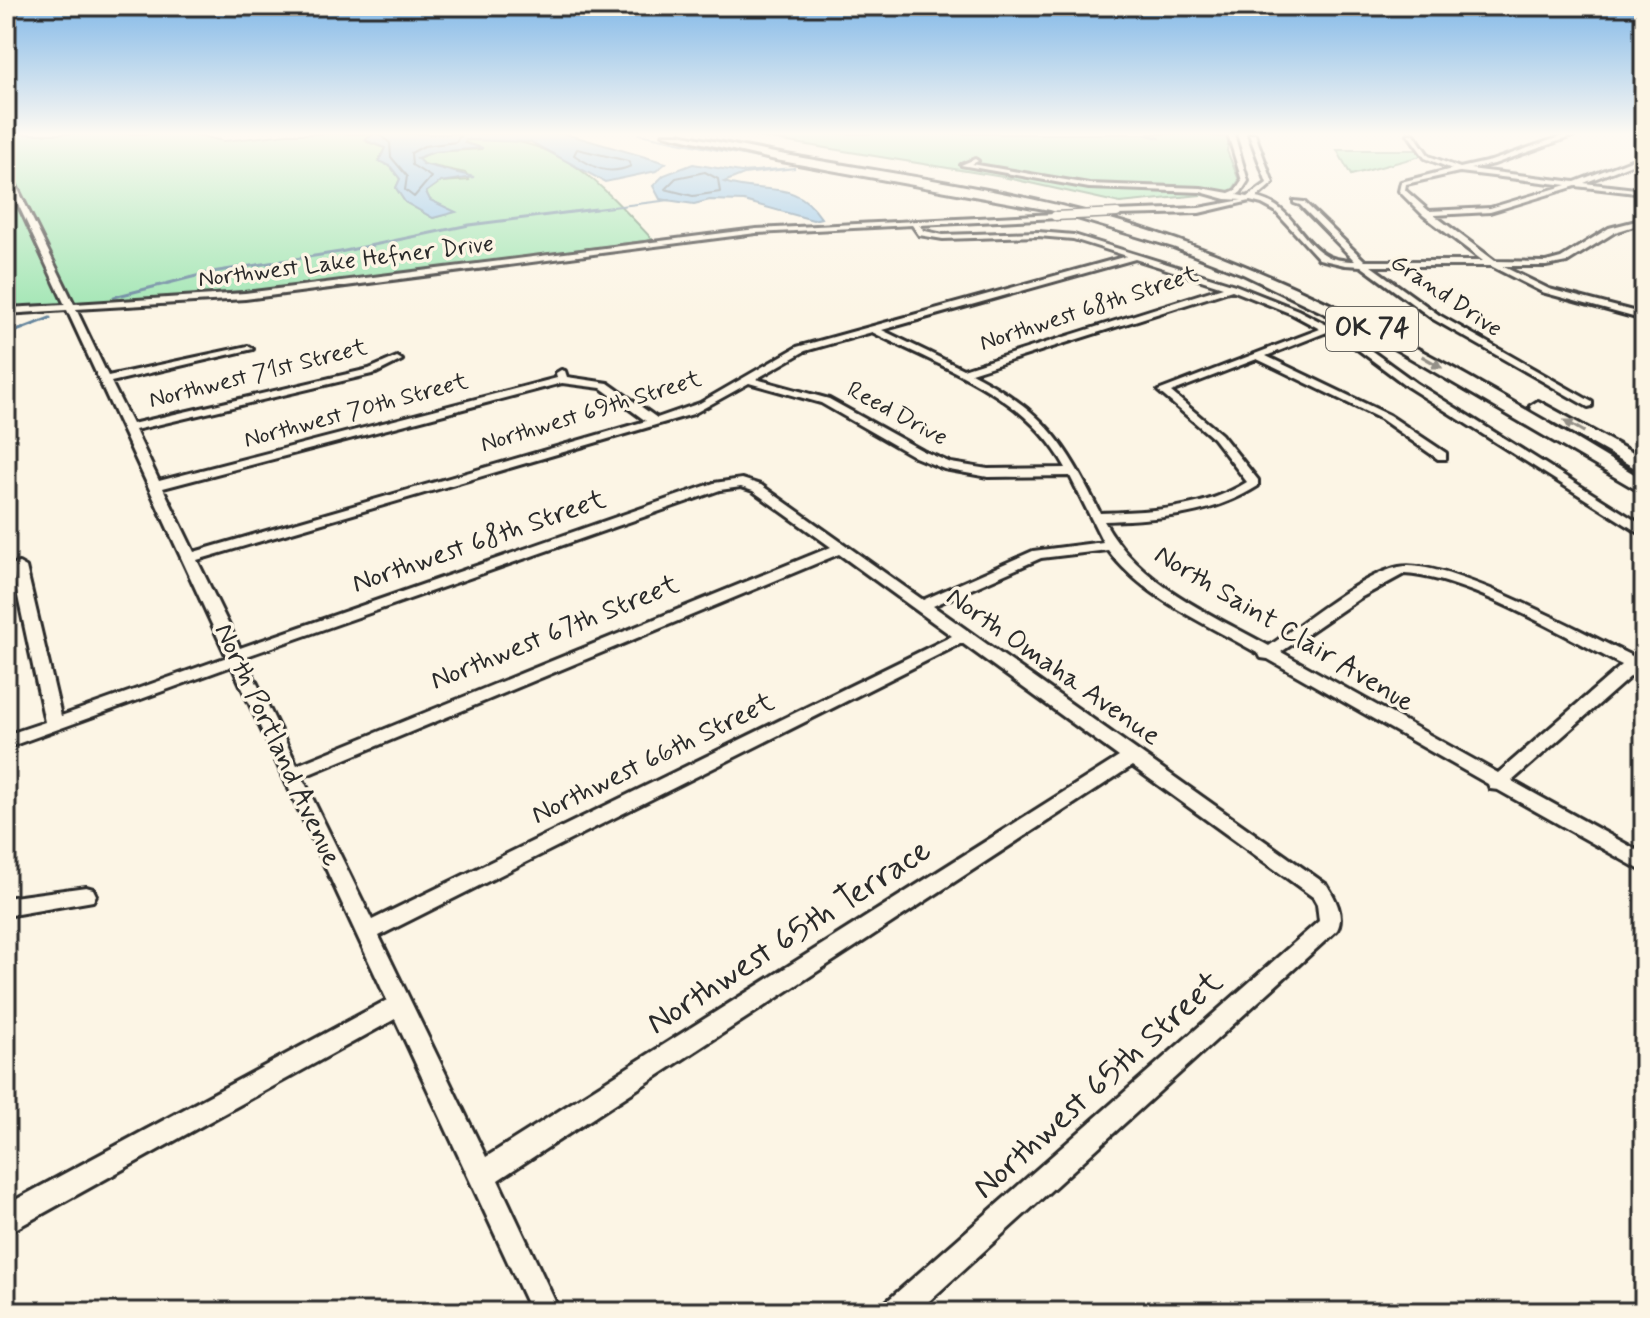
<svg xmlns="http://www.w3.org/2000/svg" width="1650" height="1318" font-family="Mynerve,sans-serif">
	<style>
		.green { fill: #9fe5b2; stroke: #65886e; stroke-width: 2 }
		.water { fill: #8bc1e9; stroke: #65859d; stroke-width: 2 }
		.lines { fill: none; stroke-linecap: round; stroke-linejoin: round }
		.shore { stroke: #516777; stroke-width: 2 }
		.stream-far1 { stroke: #65859d; stroke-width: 2 }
		.stream { stroke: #65859d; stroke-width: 3 }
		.minor-casing { stroke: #2b2b2b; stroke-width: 6 }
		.highway-casing { stroke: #2b2b2b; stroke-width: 6 }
		.minor { fill: #fcf5e5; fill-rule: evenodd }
		.highway { fill: #fcf5e5; fill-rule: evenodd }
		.minor-bridge-casing { stroke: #2b2b2b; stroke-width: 11; stroke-linecap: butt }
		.minor-bridge { stroke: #fcf5e5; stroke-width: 8 }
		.oneway { fill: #949088 }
		.labels { text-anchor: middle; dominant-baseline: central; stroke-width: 7; stroke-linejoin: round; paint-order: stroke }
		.far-street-label { font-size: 24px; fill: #2b2b2b; stroke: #fcf5e5 }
		.shield { fill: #fcf5e5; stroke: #6a6863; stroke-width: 2 }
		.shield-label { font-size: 26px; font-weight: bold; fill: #2b2b2b }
		.street-label { font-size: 28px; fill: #2b2b2b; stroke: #fcf5e5 }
		.near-street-label { font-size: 34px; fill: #2b2b2b; stroke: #fcf5e5 }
	</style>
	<rect width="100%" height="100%" fill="#fcf5e5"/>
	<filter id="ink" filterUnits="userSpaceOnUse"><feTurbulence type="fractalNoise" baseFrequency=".0125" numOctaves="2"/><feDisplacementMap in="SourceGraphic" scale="16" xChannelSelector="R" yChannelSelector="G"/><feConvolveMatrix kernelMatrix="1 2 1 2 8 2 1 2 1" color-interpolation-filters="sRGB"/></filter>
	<g filter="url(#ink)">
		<path class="green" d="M6,134H191L224,141L287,134H374L366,139L367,142L385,148L379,160L391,167L400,179L396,188L405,202L433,218L454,212L430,200L426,192L440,182L469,180L466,173L423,164L417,158L434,152L482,149L463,142L466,140C557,131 596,180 653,240L280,288L6,309Z
			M740,134H1196L1229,138L1227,151L1239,180L1231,192L1120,203L1003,177Z
			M1337,150H1417L1421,156L1351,175Z"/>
		<path class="water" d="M374,134H566L666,163L656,171L605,182L531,142L466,140L464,143L483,148L434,152L417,158L423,164L474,177L440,182L426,192L430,200L456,212L433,218L405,202L396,188L400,179L391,167L379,161L385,148L365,140Z
			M693,164L741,172L795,168L744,174L724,182C765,196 794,177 821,218L813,220L744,201L710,200L694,204L660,199L653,186L664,175Z"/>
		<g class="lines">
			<path class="shore" d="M378,134L390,143L391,157L407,176L405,190L414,197L431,177L412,165L411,153L424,146L456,142L461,134
				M577,149L628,161L631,166C608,176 594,168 574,155Z
				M705,172L718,179L720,192L693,196L665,189L676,178Z"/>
			<path class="stream-far1" d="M639,134L767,160
				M1142,134L1160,138
				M580,211L670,200"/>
			<path class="stream" d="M114,297L212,272L340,252L469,225L596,209
				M6,335L50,318"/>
			<g class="minor-casing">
				<path id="minor" d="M1228,134H1234L1248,181L1241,192L1237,195L1248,197L1267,183L1249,134H1255L1273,183L1256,198C1292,205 1297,237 1324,254C1332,260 1346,261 1355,261L1300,205L1294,203V201L1304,202L1365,261H1483L1423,215L1399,191L1401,182L1452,169L1425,158L1408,134H1414L1429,156L1460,168L1491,161L1568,134H1578L1494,164L1470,169L1575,182L1644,155V159L1584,183L1644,190V194L1576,186L1490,212L1434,215L1495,261L1546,262L1561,258L1609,228L1644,219V223L1615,232L1567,262L1546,266H1502L1549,289L1644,314V320L1542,292L1491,266H1371L1439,315L1592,402V406L1588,407L1433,319L1361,266L1345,265L1319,259L1275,211L1262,204L1250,201L1199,213L1117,215L1114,211L1199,208L1242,200L1226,199L1201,192L1089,188L961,165L975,159L978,161L972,164L1089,184L1201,188L1229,193L1236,190L1242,181ZM1459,172H1460L1567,185L1490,208L1429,211L1405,190L1406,184Z
					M9,175L12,177L74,304L245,293L756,229L1055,214L1058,218L919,225L925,231L943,235L1038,232L1074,235L1235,285L1298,310L1358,341L1416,383L1644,526V536L1408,387L1352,345L1327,332L1266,356L1389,415L1446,453V459H1438L1381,419L1257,359L1171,392L1221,434L1258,480V486C1211,516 1159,519 1104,521C1139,585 1208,612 1269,646C1305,622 1358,576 1399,567C1444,557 1586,634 1632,656L1644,649V663L1640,668L1512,781L1644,854V872L1498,790L1490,789L1488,784L1268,659L1261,658L1259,654C1208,624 1144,599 1108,550L1041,558L933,606L1327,885C1335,898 1345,915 1337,930L917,1312H882L886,1302L1319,921L1317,904L1313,897L1132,766L498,1180L560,1312H531L395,1019L6,1234V1205L387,1000L232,666L6,748V735L45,722L13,573L6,574V566L19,563L26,567L61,716L227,657L67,310L6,314V308L65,305L6,178ZM912,225L919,235L943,239L1038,236L1073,239L1127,256L797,347L700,403L657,418L608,383L567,377L565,371L561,370L556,373L557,378L159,481L135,430L376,373L402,360L397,357L369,369L132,424L111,382L253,349L248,346L108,376L76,309L245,299L756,233ZM1135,259L1223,287L963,369L882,330ZM1232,290L1292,314L1320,329L1158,391L1213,438L1247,482C1202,510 1152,511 1100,513C1064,440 1045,412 971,373ZM872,332C943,368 1026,394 1066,468L988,469L951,463L923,451L829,399L756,379L805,351ZM562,383L601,388L646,421L194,552L163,488ZM749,383L821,403L915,457L944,469L988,477L1070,476L1103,542L1033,551L923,600L761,485L742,479L714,483L240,648L197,560L693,414ZM741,487L753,491L831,547L297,765L244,657L720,490ZM839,554L952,636L372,920L302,777ZM1404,574C1467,577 1564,636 1622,665L1498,773L1281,652L1360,598ZM962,643L1119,757L486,1157L379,936Z
					M86,887L93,889L96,895L93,901L6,916V898Z"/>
			</g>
			<g class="highway-casing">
				<path id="highway" d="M663,134H680C822,166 968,179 1107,218C1300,272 1474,378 1644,480V494L1378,339L1243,274L1173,247L1050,210L776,160Z
					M1538,401L1644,459V473L1532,410L1530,406Z"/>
			</g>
			<use href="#minor" class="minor"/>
			<use href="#highway" class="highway"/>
			<g class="minor-bridge-casing">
				<path id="minor-bridge" d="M1055,216L1117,213"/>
			</g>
			<use href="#minor-bridge" class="minor-bridge"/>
		</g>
		<defs><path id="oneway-solid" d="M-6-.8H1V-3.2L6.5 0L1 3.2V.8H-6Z" transform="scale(2)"/></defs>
		<g class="oneway">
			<use href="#oneway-solid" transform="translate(1432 362) rotate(30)"/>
			<use href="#oneway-solid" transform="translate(1574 426) rotate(-150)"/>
		</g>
	</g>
	<linearGradient id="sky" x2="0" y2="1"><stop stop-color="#83b9e8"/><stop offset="0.42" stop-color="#fefaf3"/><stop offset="1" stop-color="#fefaf3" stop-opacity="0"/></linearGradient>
	<rect width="1650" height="319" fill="url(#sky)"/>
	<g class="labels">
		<g class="far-street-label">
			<text transform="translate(346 262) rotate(-7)">Northwest Lake Hefner Drive</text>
			<text transform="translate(1446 296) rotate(34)">Grand Drive</text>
			<text transform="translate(1089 309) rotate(-18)">Northwest 68th Street</text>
			<text transform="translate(258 374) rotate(-14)">Northwest 71st Street</text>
			<text transform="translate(356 411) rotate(-15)">Northwest 70th Street</text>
			<text transform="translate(591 412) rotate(-17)">Northwest 69th Street</text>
			<text transform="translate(897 414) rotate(28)">Reed Drive</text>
		</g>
		<rect class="shield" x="1326" y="307" width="92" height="44" rx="6"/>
		<g class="shield-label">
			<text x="1372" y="329">OK 74</text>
		</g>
		<g class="street-label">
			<text transform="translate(479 542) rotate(-19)">Northwest 68th Street</text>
			<text transform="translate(1284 629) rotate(31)">North Saint Clair Avenue</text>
			<text transform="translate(555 633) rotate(-22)">Northwest 67th Street</text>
			<text transform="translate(1053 667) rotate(35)">North Omaha Avenue</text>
			<text transform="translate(277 745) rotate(65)">North Portland Avenue</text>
			<text transform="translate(653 759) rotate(-26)">Northwest 66th Street</text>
		</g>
		<g class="near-street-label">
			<text transform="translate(789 937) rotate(-33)">Northwest 65th Terrace</text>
			<text transform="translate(1098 1085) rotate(-42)">Northwest 65th Street</text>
		</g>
	</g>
	<rect width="1650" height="1318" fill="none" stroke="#fcf5e5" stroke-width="32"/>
	<rect x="16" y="16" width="1618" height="1286" fill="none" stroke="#2b2b2b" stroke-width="3" filter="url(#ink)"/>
</svg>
